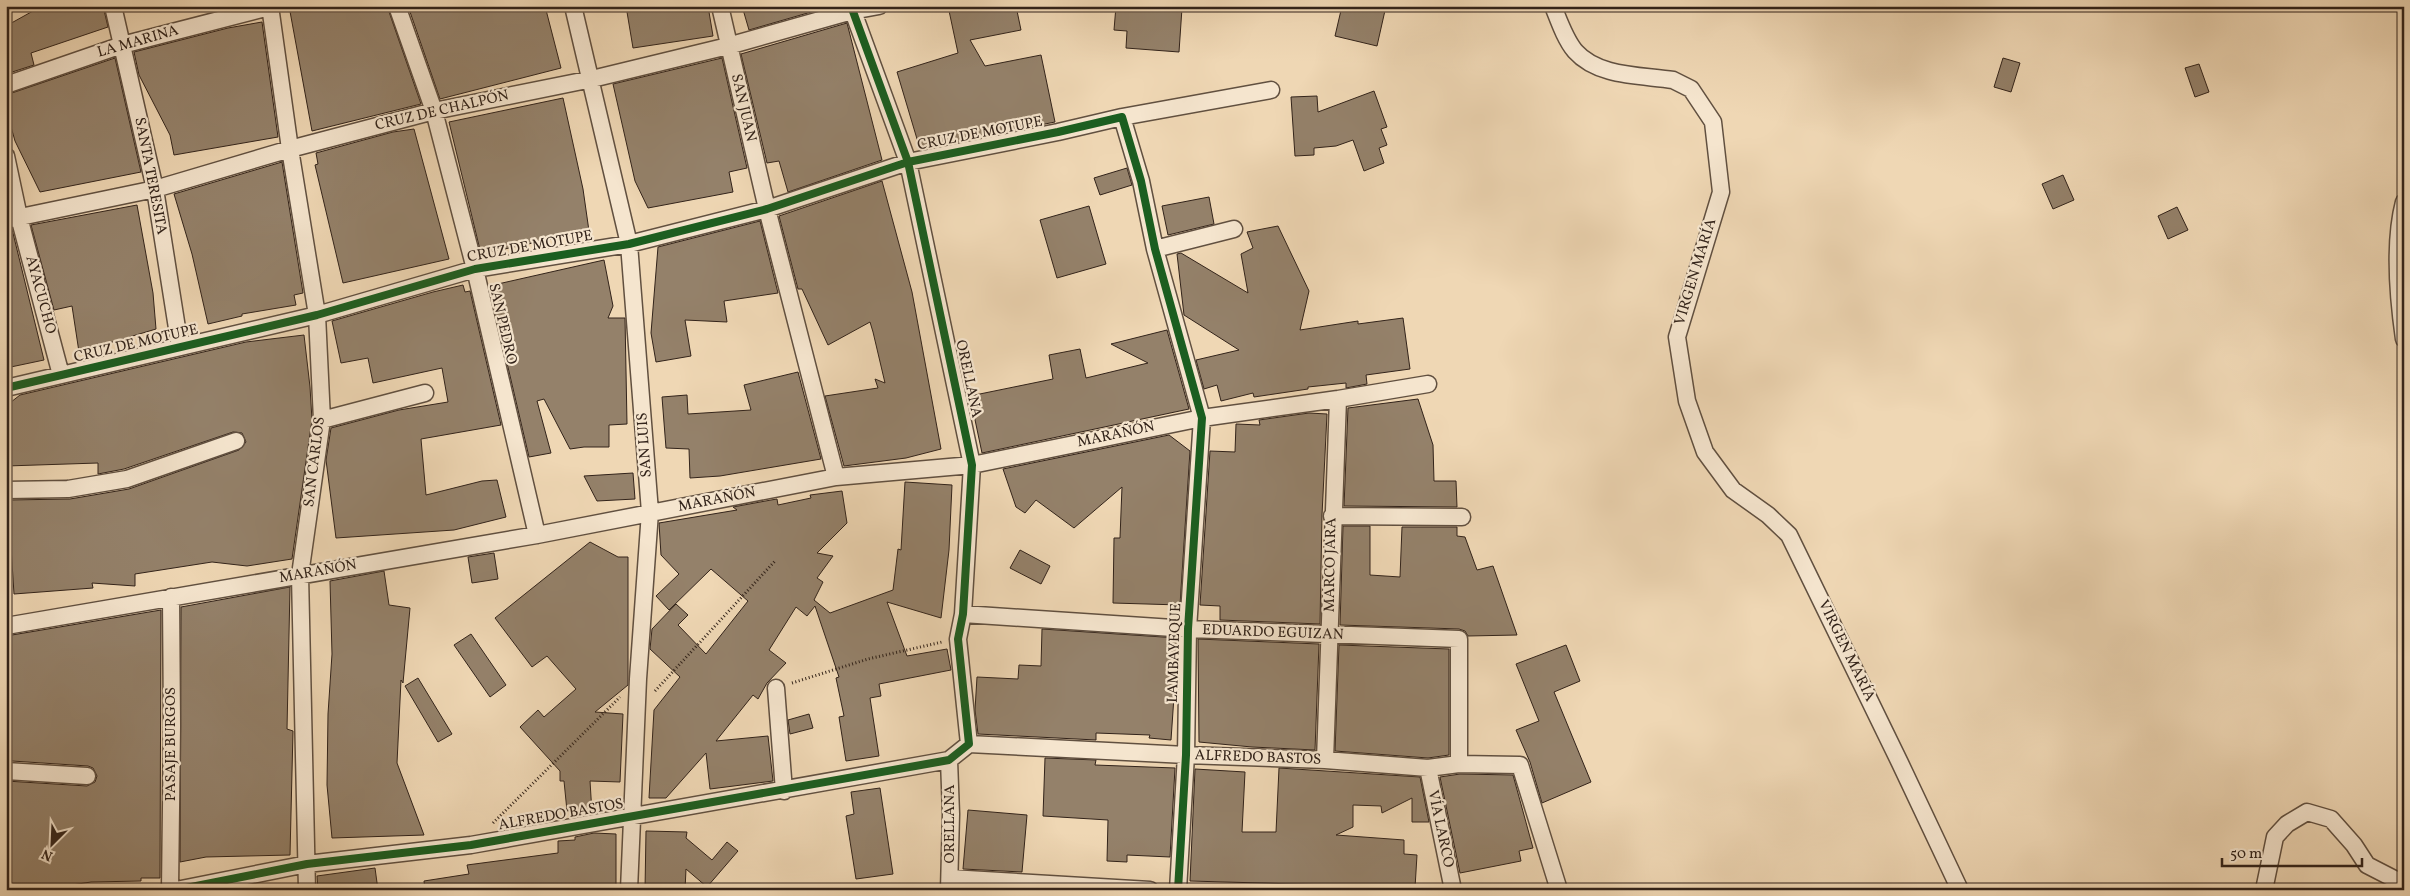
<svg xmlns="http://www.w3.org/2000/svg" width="2410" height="896" font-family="Vollkorn,serif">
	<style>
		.building { fill: #94816a; stroke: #32231a }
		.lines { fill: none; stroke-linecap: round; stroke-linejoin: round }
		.street-casing { stroke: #615040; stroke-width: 19 }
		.path { stroke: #32231a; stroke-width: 3; stroke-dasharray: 1 2.5; stroke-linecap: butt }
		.street { stroke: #f5e5ce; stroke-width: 16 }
		.cycleway-casing { stroke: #f5e5ce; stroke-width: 11 }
		.cycleway { stroke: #1b5e20; stroke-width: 8 }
		.labels { text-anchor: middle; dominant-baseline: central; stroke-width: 4.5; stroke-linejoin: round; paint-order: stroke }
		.street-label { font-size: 15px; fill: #32231a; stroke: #f5e5ce }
	</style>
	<rect width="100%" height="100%" fill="#efd7b4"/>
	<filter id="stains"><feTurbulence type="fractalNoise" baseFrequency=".004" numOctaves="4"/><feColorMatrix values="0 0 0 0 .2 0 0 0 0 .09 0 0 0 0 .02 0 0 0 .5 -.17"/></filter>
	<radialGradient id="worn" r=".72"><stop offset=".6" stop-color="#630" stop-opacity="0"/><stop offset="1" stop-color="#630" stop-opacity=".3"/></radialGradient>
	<path class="building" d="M42,6H103L108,27L31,53L34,65L6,74V26Z
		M289,6H387L421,104L312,131Z
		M408,6H545L561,68L440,99Z
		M626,6H708L713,36L633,48Z
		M742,6H832L749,30Z
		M948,6H1016L1021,30L970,40L985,66L1041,55L1055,122L920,149L897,72L958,53Z
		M1116,6L1182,8L1179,52L1126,48L1127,31L1114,30Z
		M1342,6H1386L1377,46L1335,36Z
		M262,22L278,137L174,155L170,135L139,75L134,52L228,28Z
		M847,23L882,160L788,192L779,161L767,163L741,54Z
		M115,58L141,172L40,192L15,141L6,109V95Z
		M722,58L747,168L729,172L733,192L648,208L635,181L613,84Z
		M2003,58L2020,63L2011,92L1994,87Z
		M2199,64L2209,92L2195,97L2185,68Z
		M1374,91L1387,127L1381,129L1387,145L1379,148L1384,163L1364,171L1353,140L1336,146L1314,148V155L1295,156L1291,97L1317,96L1318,112Z
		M563,98L583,189L589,231L481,254L449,122Z
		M414,129L449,259L343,283L315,165L318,164L316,153L393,132Z
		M282,162L303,293L294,295L296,305L242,314V316L208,324L192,254L174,194Z
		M1127,168L1132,185L1100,195L1094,178Z
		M2063,175L2074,200L2053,209L2042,184Z
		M882,181L912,292L941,449L906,458L844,466L825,396L878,388L875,379L885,383L873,332L870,322L828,345L802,289H798L779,216Z
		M1209,197L1214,224L1168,235L1162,206Z
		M137,205L153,293L156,329L79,352L72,306L54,310L31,225Z
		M1089,206L1106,264L1057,278L1040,220Z
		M2177,207L2188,230L2168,239L2158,216Z
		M760,221L778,293L724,301L727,322L685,320L691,356L656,362L651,333L658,247Z
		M1278,226L1309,291L1300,330L1358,321V324L1403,318L1410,369L1366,375L1367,384L1346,388V383L1308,387V389L1254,397L1253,393L1221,401L1217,385L1204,389L1196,360L1239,350L1184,315L1177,254L1181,253L1248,293L1241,254L1253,248L1247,232Z
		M12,229L44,360L6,368V230Z
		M604,260L613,306L608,318H625L627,424L609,425V447H584L570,449L544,399L537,401L551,453L529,457L489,286Z
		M463,285L465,292L470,291L501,425L421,439L426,495L482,481L497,480L506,517L454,530L336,538L326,460L331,428L399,410L448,402L442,368L373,383L368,358L341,363L332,321L433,292Z
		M1167,330L1189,409L982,453L970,396L1053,379L1049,355L1080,349L1086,378L1148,363L1111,344Z
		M304,335L310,387L312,420L292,559L247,566L212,562L135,574V586L92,583L93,588L14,594L8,500L70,499L129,489L239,450L246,442L242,433L233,432L124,469L98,474V463L6,466V406L20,395L246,342Z
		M798,372L821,459L720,476L690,478L689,449L666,448L662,397L687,395L688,414L751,410L744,385Z
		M1418,399L1433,445L1434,481H1456L1457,507L1344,506L1348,408Z
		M1309,413L1327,414L1322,515L1320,624L1220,620V606L1200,605L1210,451L1235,452L1236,424L1260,425L1259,420Z
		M1169,435L1190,451L1180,605L1113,603L1114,538H1120L1122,487L1074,528L1036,500L1025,513L1016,507L1003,469Z
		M633,473L635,499L597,501L584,476Z
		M905,482L952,485L949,550L941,618L887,602L907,656L947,649L951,670L879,684L881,696L870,698L879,756L846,761L839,717L844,716L836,678L839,677L815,606L807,616L796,607L769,650L786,663L767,683L758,699L753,695L716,741L768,736L773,781L710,789L706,753L666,798H649L654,710L680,677L650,649L652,629L676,604L688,615L678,625L706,654L748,601L711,569L669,610L656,596L679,574L661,555L659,523L737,510L733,507L771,500L777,499L778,505L811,498L810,495L842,491L847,523L817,553L833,556L817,578L823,582L814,600L830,613L893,590L898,549L901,550Z
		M1343,526H1370V575L1400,577L1402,527H1457V536L1465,537L1477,570L1493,566L1517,635L1468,636L1465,631L1459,629L1340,625Z
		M590,542L618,557H628V685L595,712L623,714L620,782L590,781L592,813L575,816V810L567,811L564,781H560V771L520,727L538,710L544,717L576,689L547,656L532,667L495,618Z
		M1020,550L1050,566L1041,584L1010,568Z
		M494,553L498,579L472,583L468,557Z
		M384,571L389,605L410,608L403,683L401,680L397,763L424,835L332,838L327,785L328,714L332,654L330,581Z
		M290,587L287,729L293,731L290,855L206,857L180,862L181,607Z
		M161,610L160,878H141V881L91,882L39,890H6V781L87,786L95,782L97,776L93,768L88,766L12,761L6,743V636Z
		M1042,629L1178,638L1171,740L1149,738L1150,735L1096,733V740L978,734L975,710L977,677L1018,679L1019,665L1041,666Z
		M471,634L506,685L490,697L454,645Z
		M1198,639L1319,644L1315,750L1252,747L1199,742Z
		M1339,645L1449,649V755L1428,758L1335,751Z
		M1566,645L1580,681L1554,692L1591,782L1542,803L1530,762L1516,730L1539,721L1516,664Z
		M418,678L452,734L438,742L405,686Z
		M809,714L813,728L790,734L788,720Z
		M1045,758L1096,760L1095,765L1175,768L1170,857L1127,855V862L1107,861L1108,820L1043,816Z
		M1279,768L1420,777L1429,822H1412V798L1382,813L1381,806L1353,805V827L1336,835L1404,840V854L1417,855L1415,888L1350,885V890H1331V885L1190,881L1195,769L1245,772L1242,832H1276Z
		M1460,774L1513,775L1533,848L1519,851L1521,861L1460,873L1440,777Z
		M880,788L893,874L856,879L846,816L854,814L851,792Z
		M968,810L1027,815L1022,872L963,869Z
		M646,831L687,832L686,838L712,860L727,842L738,851L707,887L686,869L685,890H645Z
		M594,833L616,834V890H425L424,881L469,874L467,865L558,853V841L575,840V837Z
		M375,868L378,890H318L317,876Z"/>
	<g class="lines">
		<g class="street-casing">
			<path id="street" d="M113,6L155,189L180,347
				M270,6L290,149L317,315L322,420L300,575L307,890
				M397,6L434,111L475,269L537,535
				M573,6L629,244L650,512L638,679L629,890
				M720,6L767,209L836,477
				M1553,6C1559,21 1565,39 1575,51C1598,77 1640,75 1673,80L1691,89L1713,122L1721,192L1677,337L1687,401L1705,452L1733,490L1768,515L1789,535L1900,763L1960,890
				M6,85L122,45L273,6
				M1122,117L1271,90
				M6,156L19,217L61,375
				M2404,202C2393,244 2398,297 2404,339
				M6,220L155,189L290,149L434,111L592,79L728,46L852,11L879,6
				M1155,249L1234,229
				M6,388L317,315L475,269L629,244L767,209L908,162L1058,132L1122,117L1141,181L1155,249L1202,418L1188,629L1186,755L1178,890
				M322,420L425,393
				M6,490L68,489L127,479L236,441
				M1332,516L1462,517
				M963,614L1188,629L1459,639V764
				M6,626L537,535L836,477L972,465L1202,418L1338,399L1428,384
				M776,688L784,791
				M969,744L1186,755L1325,760L1428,768L1459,764L1520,765L1559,890
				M1325,760L1338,399
				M1428,768L1453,890
				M6,771L87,776
				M950,878L1150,890
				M170,890L172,726L171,597
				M176,890L307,864L471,845L949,760L969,744L958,639L963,614L972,465L908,162L851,6
				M949,890L951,814L949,760
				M2264,890L2275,837L2287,824L2307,812L2331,819L2354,845L2367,865L2404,884"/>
		</g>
		<path class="path" d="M792,683L868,659L942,642
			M655,691L775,561
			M493,823L620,697"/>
		<use href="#street" class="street"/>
		<g class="cycleway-casing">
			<path id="cycleway" d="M6,388L317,315L475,269L629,244L767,209L908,162L1058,132L1122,117L1141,181L1155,249L1202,418L1188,629L1186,755L1178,890
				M176,890L307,864L471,845L949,760L969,744L958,639L963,614L972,465L908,162L851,6"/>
		</g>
		<use href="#cycleway" class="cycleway"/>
	</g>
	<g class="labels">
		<g class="street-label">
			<text transform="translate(138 42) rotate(-16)">LA MARINA</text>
			<text transform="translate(743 108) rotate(77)">SAN JUAN</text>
			<text transform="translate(442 111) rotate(-13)">CRUZ DE CHALPÓN</text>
			<text transform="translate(980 134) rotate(-11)">CRUZ DE MOTUPE</text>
			<text transform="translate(150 176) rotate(79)">SANTA TERESITA</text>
			<text transform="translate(530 247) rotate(-10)">CRUZ DE MOTUPE</text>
			<text transform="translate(1696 272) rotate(-73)">VIRGEN MARÍA</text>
			<text transform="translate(40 295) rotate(75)">AYACUCHO</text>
			<text transform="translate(502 324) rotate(77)">SAN PEDRO</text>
			<text transform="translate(136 344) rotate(-13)">CRUZ DE MOTUPE</text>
			<text transform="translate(968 379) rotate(78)">ORELLANA</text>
			<text transform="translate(1116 435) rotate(-12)">MARAÑÓN</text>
			<text transform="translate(645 445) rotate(-94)">SAN LUIS</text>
			<text transform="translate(315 462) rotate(-83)">SAN CARLOS</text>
			<text transform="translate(717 500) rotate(-11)">MARAÑÓN</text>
			<text transform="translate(1331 565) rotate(-89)">MARCO JARA</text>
			<text transform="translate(318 572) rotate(-10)">MARAÑÓN</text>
			<text transform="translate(1273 633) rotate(2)">EDUARDO EGUIZAN</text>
			<text transform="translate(1846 651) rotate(64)">VIRGEN MARÍA</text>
			<text transform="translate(1175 653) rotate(-88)">LAMBAYEQUE</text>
			<text transform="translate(171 744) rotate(-90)">PASAJE BURGOS</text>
			<text transform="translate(1258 758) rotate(2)">ALFREDO BASTOS</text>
			<text transform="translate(561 815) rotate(-10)">ALFREDO BASTOS</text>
			<text transform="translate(950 824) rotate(-90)">ORELLANA</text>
			<text transform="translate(1440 829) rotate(78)">VÍA LARCO</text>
		</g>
	</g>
	<rect width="2410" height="896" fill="none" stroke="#efd7b4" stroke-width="25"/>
	<rect x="8" y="8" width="2395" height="881" fill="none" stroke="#32231a" stroke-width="2.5"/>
	<rect x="12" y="12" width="2385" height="871" fill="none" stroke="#32231a"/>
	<g transform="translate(52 844) rotate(204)" stroke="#f5e5ce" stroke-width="4" paint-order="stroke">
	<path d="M0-4L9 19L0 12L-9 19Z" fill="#32231a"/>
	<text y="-8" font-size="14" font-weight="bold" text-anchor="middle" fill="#32231a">N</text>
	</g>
	<path d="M2222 858v8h140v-8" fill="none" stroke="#32231a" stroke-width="2.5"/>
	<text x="2230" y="858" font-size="15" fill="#32231a" stroke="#f5e5ce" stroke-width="4" paint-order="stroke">50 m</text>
	<rect width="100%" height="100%" filter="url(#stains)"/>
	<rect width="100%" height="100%" fill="url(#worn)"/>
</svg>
